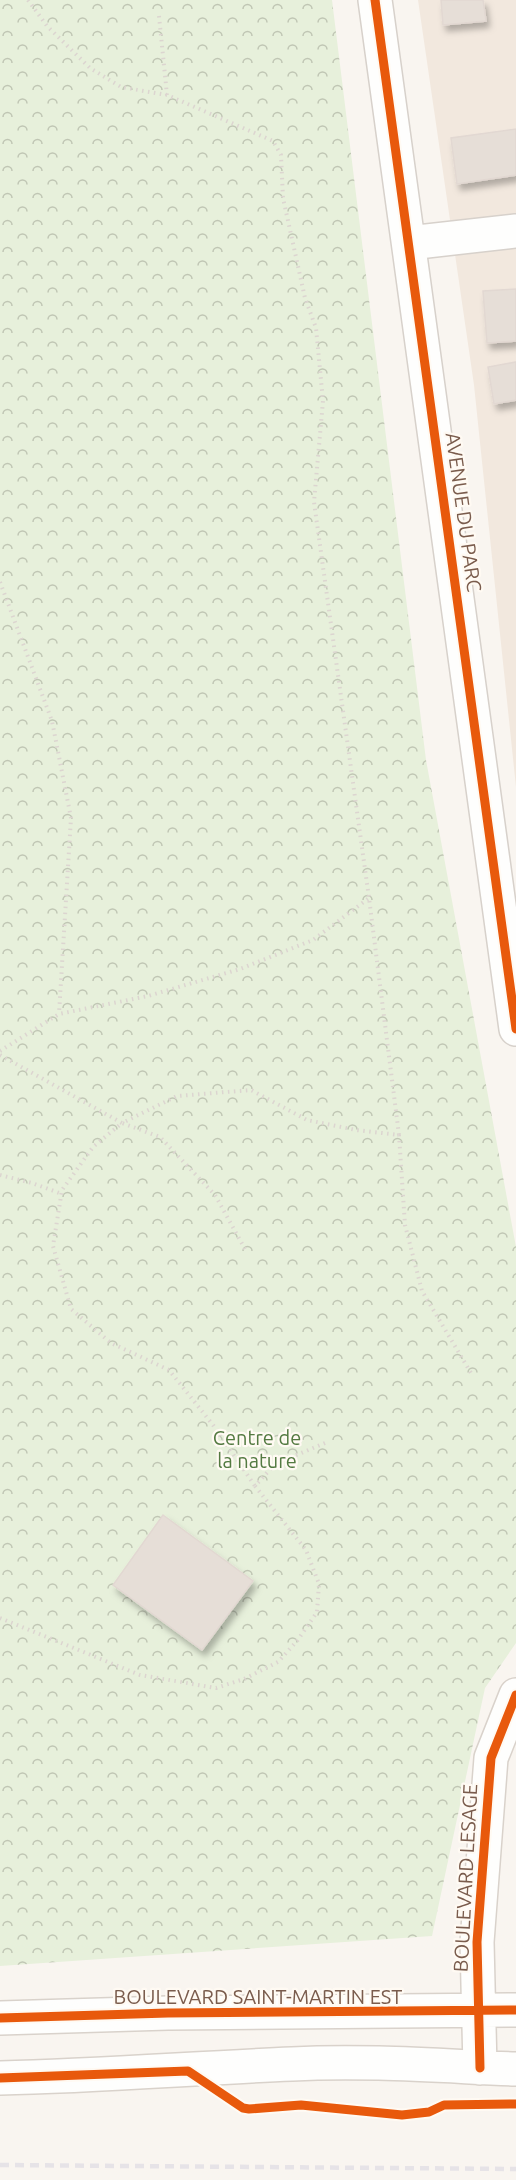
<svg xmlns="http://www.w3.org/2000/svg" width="516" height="2180" font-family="Ubuntu,sans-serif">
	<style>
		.residential { fill: #f2e8de }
		.forest { fill: url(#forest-crowns) }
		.building { fill: #e6ded7; stroke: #e2d8d2; stroke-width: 1.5; filter: url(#shadow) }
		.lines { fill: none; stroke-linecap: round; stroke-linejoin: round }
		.street-casing { stroke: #d7d1cb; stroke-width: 36 }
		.secondary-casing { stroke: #d9d2cb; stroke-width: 36 }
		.path { stroke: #dcd5d0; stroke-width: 4; stroke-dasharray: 1.5 4.5; stroke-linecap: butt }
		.street { stroke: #fefefd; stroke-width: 33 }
		.secondary { stroke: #fefefd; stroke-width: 33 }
		.rail { stroke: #e6e3e7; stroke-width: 4.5; stroke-dasharray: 9 6; stroke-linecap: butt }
		.cycleway-casing { stroke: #fffaf3; stroke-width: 13 }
		.cycleway { stroke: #e8590c; stroke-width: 9 }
		.labels { text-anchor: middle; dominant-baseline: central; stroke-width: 4.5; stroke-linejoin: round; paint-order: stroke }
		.street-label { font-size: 20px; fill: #7a5c4d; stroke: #fffaf3 }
		.park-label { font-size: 20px; fill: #537a41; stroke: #fffaf3 }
	</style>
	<defs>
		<pattern id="forest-crowns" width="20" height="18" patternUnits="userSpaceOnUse" patternTransform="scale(1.5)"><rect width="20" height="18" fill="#e7f0db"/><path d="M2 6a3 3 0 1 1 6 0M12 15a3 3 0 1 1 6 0" fill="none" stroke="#c0c6b4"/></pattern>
		<filter id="shadow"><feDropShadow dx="3.5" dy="6" stdDeviation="3" flood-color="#0004"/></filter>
	</defs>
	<rect width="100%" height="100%" fill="#f9f5f0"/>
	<path class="residential" d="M418,0H516V787L474,385Z"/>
	<path class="forest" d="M0,0H332L426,760L516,1247V1643L485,1688L432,1936L0,1966Z"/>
	<path class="building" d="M441,0H483L486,21L443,25Z
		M516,129V175L457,184L451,138Z
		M516,289V341L487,343L483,291Z
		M516,362V400L494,404L488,367Z
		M163,1515L253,1581L202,1650L113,1585Z"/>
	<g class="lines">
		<g class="street-casing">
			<path id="street" d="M375,0L516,1029
				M409,243L516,231"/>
		</g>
		<g class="secondary-casing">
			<path id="secondary" d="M0,2018L168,2013L516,2010
				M480,2068L477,1942L491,1758L516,1695
				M0,2078C98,2076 195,2068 292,2064C366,2060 442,2066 516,2069"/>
		</g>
		<path class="path" d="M28,0L47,26L90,68L121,87L167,95
			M159,16L167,95L273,141L281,155L283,198L305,298L316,328L323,401L314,502L369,898
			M0,582L52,721L71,818L59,1014
			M0,1051L59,1014L148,996L240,969L313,940L369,898L399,1135
			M0,1055L122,1123L177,1096L251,1090L307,1120L356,1130L399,1135L405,1225L422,1291L471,1373
			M0,1175L32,1183L62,1194
			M245,1249L215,1195L160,1137L122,1123L93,1147L62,1190L53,1246L71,1309L111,1343L169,1370L213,1425L255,1486
			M0,1618L140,1675L216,1688L244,1679L278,1662L297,1641L317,1612L319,1584L306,1550L255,1486L275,1464L325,1443"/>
		<use href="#street" class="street"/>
		<use href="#secondary" class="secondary"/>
		<path class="rail" d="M0,2165L516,2169"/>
		<g class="cycleway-casing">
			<path id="cycleway" d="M375,0L516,1029
				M0,2018L168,2013L516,2010
				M480,2068L477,1942L491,1758L516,1695
				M0,2078L188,2071L243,2108L249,2109L301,2105L402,2115L429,2112L444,2105L516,2104"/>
		</g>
		<use href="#cycleway" class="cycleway"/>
	</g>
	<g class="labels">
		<g class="street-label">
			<text transform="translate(464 512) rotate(82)">AVENUE DU PARC</text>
			<text transform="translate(465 1878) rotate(-87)">BOULEVARD LESAGE</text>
			<text x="258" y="1996">BOULEVARD SAINT-MARTIN EST</text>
		</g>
		<g class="park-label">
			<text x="257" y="1437">Centre de<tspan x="257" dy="23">la nature</tspan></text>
		</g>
	</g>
</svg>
